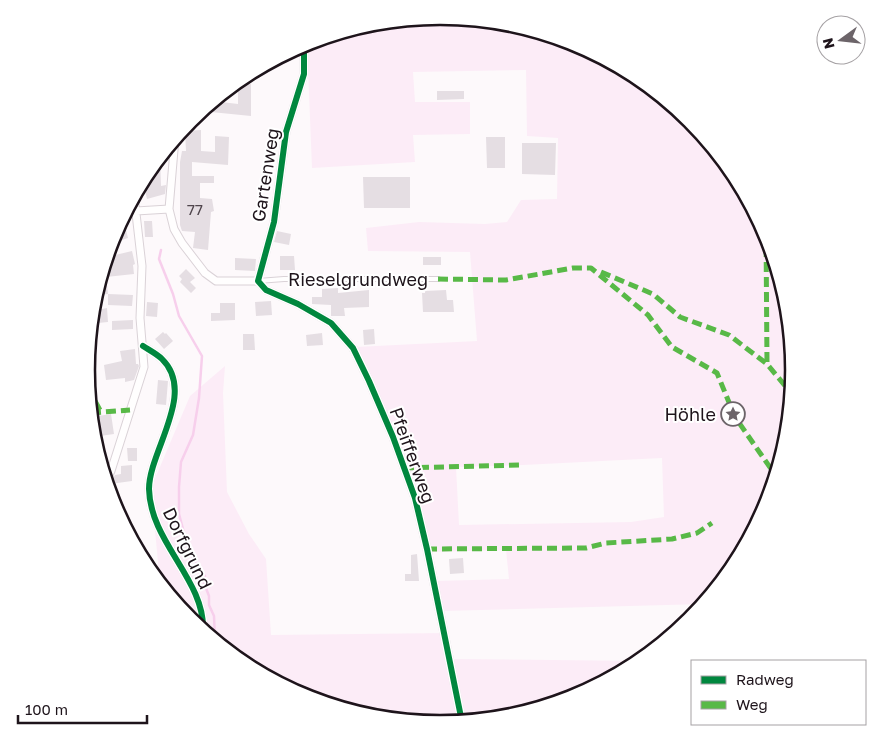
<svg xmlns="http://www.w3.org/2000/svg" width="881" height="740" font-family="'Golos Text',sans-serif">
	<style>
		.green { fill: #fcecf7; fill-rule: evenodd }
		.lines { fill: none; stroke-linecap: round; stroke-linejoin: round }
		.stream { stroke: #f7cfec; stroke-width: 2.5 }
		.building { fill: #e5dee3 }
		.lane-casing { stroke: #dad2d7; stroke-width: 6 }
		.street-casing { stroke: #dad2d7; stroke-width: 9 }
		.lane { stroke: #fffefe; stroke-width: 4 }
		.street { stroke: #fffefe; stroke-width: 7 }
		.quiet { stroke: #58b947; stroke-width: 5; stroke-dasharray: 10 5; stroke-linecap: butt }
		.cycleway-casing { stroke: #fff; stroke-width: 9 }
		.cycleway { stroke: #00873e; stroke-width: 6 }
		.labels { text-anchor: middle; dominant-baseline: central; stroke-width: 4; stroke-linejoin: round; paint-order: stroke }
		.number-label { font-size: 15px; fill: #50464d }
		.street-label { font-size: 18px; fill: #1e141b; stroke: #fff }
		.poi-label { font-size: 18px; fill: #1e141b; stroke: #fff; text-anchor: end }
		.rim { fill: none; stroke: #1e141b; stroke-width: 2.5 }
	</style>
	<rect width="100%" height="100%" fill="#fdf9fb"/>
	<path class="green" d="M441,16L510,23L576,43L637,76L691,120L735,174L767,235L788,301L794,370L787,439L767,506L734,567L704,604L442,611L436,581L509,579L506,550L431,552C421,504 406,459 387,413C377,390 368,368 356,347L477,341L470,252L368,251L366,228L419,222L485,224L507,222L521,200L557,199L558,138L527,136L526,70L413,72L415,102H470V134L413,135L415,162L312,168L307,43L372,23ZM662,458L664,517L631,522L459,525L456,467L523,465Z
		M225,366L223,393L227,492L249,534L266,559L271,635L446,633L451,659L641,661L576,697L509,717L440,724L371,717L305,697L244,664L190,620L160,583L151,488L190,396Z"/>
	<g class="lines">
		<path class="stream" d="M161,250L159,259L173,294L179,316L202,356L199,398L193,435L181,462L179,487V514L189,552L205,576L204,583L209,596V605L214,616L215,640"/>
	</g>
	<path class="building" d="M238,84H251V116L201,111L213,101L238,104Z
		M437,91H464V99L437,100Z
		M201,130V151L215,152V136L229,137L228,165L192,162V176H214V183H200V198L212,199L214,211L211,212L208,250L193,248L195,232L182,231L180,225V162L182,151H186L185,131Z
		M486,137H505V168H487Z
		M522,143H556L555,175L522,174Z
		M160,157L161,186L166,185L165,194L147,199L145,190L137,191L147,173Z
		M363,177H410V208H364Z
		M123,218L128,238L119,241L116,230Z
		M144,221H152L153,237H145Z
		M277,231L291,234L289,245L274,242Z
		M132,251L135,264L133,265L134,274L106,277L108,294L95,295L107,257Z
		M280,256H294L295,270H280Z
		M423,257H441V265H423Z
		M235,258L256,259L255,271L235,270Z
		M186,269L195,278L190,282L196,288L191,293L180,282L182,279L179,276Z
		M338,288V293L369,290V307L344,308L345,316H331V305L312,304V297H322V289Z
		M446,290L447,300H453L454,312H423L422,293H425V291Z
		M108,294L133,295L132,306L108,305Z
		M271,301L272,315L256,316L255,302Z
		M147,302L158,303L157,317L146,316Z
		M220,303H235V320L211,321V313H220Z
		M107,308L108,322L98,323L97,310Z
		M133,320V329L112,330V321Z
		M374,329L375,344L364,345L363,330Z
		M163,332L165,334L166,333L173,341L164,349L155,339Z
		M322,333L323,345L307,346L306,335Z
		M243,334H254L255,350H243Z
		M135,349L136,364H138L139,366L134,380L125,382V378L106,380L104,365L122,361L120,351Z
		M158,380L168,381L166,405L156,404Z
		M111,414L114,434L100,436L102,455H99L94,439L91,417Z
		M127,448H137V461H128Z
		M132,465V481L110,484L115,475L121,474V466Z
		M417,554L419,581H405V574H411V555Z
		M463,558L464,573L450,574L449,559Z"/>
	<g class="lines">
		<g class="lane-casing">
			<path id="lane" d="M258,281L284,279H438"/>
		</g>
		<g class="street-casing">
			<path id="street" d="M175,138L169,209L174,229L182,243L205,273L216,281H258
				M136,211L169,209
				M258,281L266,290L298,304L331,323L353,348L369,381L393,437L415,498L427,549L462,722
				M258,281L274,222L286,132L304,74V44
				M143,346C149,350 157,354 162,359C197,393 149,451 149,489C150,542 205,580 203,630
				M106,481L111,471L144,367L140,318L142,266L134,196"/>
		</g>
		<use href="#lane" class="lane"/>
		<use href="#street" class="street"/>
		<path class="quiet" d="M170,144L175,145
			M766,232L767,364
			M601,272L653,294L680,317L729,335L767,364L792,394
			M438,279L506,280L573,268H591L648,315L672,347L717,373L735,417L776,476
			M88,388L101,412
			M91,413L130,410
			M404,468L523,465
			M427,549L586,548L606,543L672,539L697,533L712,523"/>
		<g class="cycleway-casing">
			<path id="cycleway" d="M304,44V74L286,132L274,222L258,281L266,290L298,304L331,323L353,348L369,381L393,437L415,498L427,549L462,722
				M143,346C149,350 157,354 162,359C197,393 149,451 149,489C150,542 205,580 203,630"/>
		</g>
		<use href="#cycleway" class="cycleway"/>
	</g>
	<defs>
		<g id="sight-ring" transform="scale(1.25)"><circle r="9.5" fill="#fff" stroke="#6c6469" stroke-width="1.5"/><path d="M0-6L1.8-2.2L6-1.7L2.9 1.2L3.7 5.4L0 3.3L-3.7 5.4L-2.9 1.2L-6-1.7L-1.8-2.2Z" fill="#6c6469"/></g>
	</defs>
	<g fill-rule="evenodd">
		<use href="#sight-ring" x="733" y="414"/>
	</g>
	<g class="labels">
		<g class="number-label">
			<text x="195" y="209">77</text>
		</g>
		<g class="street-label">
			<text transform="translate(265 175) rotate(-81)">Gartenweg</text>
			<text x="358" y="279">Rieselgrundweg</text>
			<text transform="translate(413 455) rotate(70)">Pfeifferweg</text>
			<text transform="translate(188 548) rotate(64)">Dorfgrund</text>
		</g>
		<g class="poi-label">
			<text x="716" y="414">Höhle</text>
		</g>
	</g>
	<path d="M0 0H881V740H0ZM95 370a345 345 0 1 1 690 0a345 345 0 1 1-690 0Z" fill="#fff" fill-rule="evenodd"/>
	<path class="rim" d="M95 370a345 345 0 1 1 690 0a345 345 0 1 1-690 0Z"/>
	<rect x="691" y="660" width="175" height="65" fill="#ffffff" stroke="#a5a1a4"/>
	<rect x="701" y="676" width="25" height="8" fill="#00873e" stroke="#a5a1a4"/>
	<text x="736" y="685" font-size="15" fill="#1e141b">Radweg</text>
	<rect x="701" y="701" width="25" height="8" fill="#58b947" stroke="#a5a1a4"/>
	<text x="736" y="710" font-size="15" fill="#1e141b">Weg</text>
	<g transform="translate(841 40) rotate(255)"><circle r="24" fill="#ffffff" stroke="#a5a1a4"/>
	<path d="M0-4L9 19L0 12L-9 19Z" fill="#6c6469"/>
	<text y="-8" font-size="14" font-weight="bold" text-anchor="middle" fill="#1e141b">N</text>
	</g>
	<path d="M18 715v8h129v-8" fill="none" stroke="#1e141b" stroke-width="2.5"/>
	<text x="25" y="715" font-size="15" fill="#1e141b" stroke="#ffffff" stroke-width="4" paint-order="stroke">100 m</text>
</svg>
